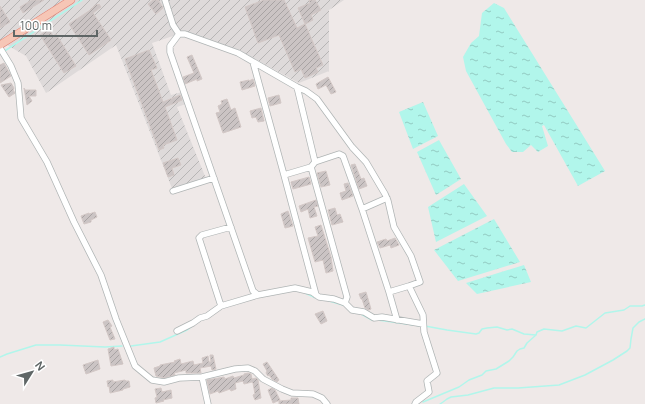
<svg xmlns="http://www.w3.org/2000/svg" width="645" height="404" font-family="Manrope,sans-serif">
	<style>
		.industrial { fill: url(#industrial-furrows) }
		.water { fill: url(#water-ripples) }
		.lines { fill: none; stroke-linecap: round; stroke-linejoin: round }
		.stream { stroke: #b1f6eb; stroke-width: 1.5 }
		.building { fill: url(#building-hatch); stroke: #d3c8c6 }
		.minor-casing { stroke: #b0b5b5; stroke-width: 7 }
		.major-casing { stroke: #e27d6e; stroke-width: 8 }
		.minor { stroke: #fff; stroke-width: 5.5 }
		.major { stroke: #f6c6b6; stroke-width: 7 }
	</style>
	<defs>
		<pattern id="industrial-furrows" width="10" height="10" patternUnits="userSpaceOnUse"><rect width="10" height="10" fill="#dedada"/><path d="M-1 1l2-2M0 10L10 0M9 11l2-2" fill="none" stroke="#b7b5b5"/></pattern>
		<pattern id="water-ripples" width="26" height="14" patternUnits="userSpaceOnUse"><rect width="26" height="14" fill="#b1f6eb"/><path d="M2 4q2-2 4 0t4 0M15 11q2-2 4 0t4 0" fill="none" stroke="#93cbc2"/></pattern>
		<pattern id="building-hatch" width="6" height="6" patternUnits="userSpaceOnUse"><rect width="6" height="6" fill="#cbc4c4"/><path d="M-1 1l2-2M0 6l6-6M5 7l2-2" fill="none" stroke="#a8a3a3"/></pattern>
	</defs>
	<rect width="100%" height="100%" fill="#efe9e8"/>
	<path class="industrial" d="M0,0H344L329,10V71L299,83L239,50L179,34L152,43L171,95L182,92L186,104L177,107L207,181L173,191L116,45L46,93L26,56L0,41Z"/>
	<path class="water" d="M494,3L504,8L605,171L578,186L544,125L542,126L548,146L538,152L531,145L523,152H512L506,144L466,71L463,57L471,43L479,36L482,13Z
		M423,102L438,136L413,149L399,112Z
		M439,140L461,179L436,195L417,152Z
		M464,184L487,216L436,242L428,207Z
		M494,219L520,262L458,281L434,250Z
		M524,265L531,282L477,294L466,283Z"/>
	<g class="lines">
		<path class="stream" d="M0,54L82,0
			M305,293L316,298
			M329,301L343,305
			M361,314L372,320
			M378,320L421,326
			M425,326L447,330L476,334L479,333L482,329L487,328L497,327L507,330L512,329L524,334L536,335L537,332L544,329L562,331L576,326L586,328L605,313L624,310L630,306H642L645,305
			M131,346L160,342L187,330L191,327
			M0,357L7,354L36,345H60L105,347L122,346
			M423,402L459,387L469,380L482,375L486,371L496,369L509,361L513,357L517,351L520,349L524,348L527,343L536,335
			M440,404L443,402L447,399L451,397L468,395L494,388H518L559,385L585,375L613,360L627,351L630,348L631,339L633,328L639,322L645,319"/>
	</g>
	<path class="building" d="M32,0H44L23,13L20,7Z
		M153,0H158L162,6L163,8L156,14L148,4Z
		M264,0H284L297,28L305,24L323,65L316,68L318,72L305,78L301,69L295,72L279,35L258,43L245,7Z
		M309,0H315L321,10L311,15L313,20L305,24L298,8L310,3Z
		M97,4L98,5L99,4L101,7L93,13L111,40L89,55L69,24L92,9V8Z
		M0,6L10,22L0,28Z
		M49,29L53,36L56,34L76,66L64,73L40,35Z
		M149,50L157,68L151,70L163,102L180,95L182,100L165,107L177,140L163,145L164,148L159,150L125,59Z
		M192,55L202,79L197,81V79L185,84L183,77L194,73L187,57Z
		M4,63L11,76L0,83V65Z
		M328,77L336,92L331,94L326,85L318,89L316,84Z
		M253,79L255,86L242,90L240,82L249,80V81Z
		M11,83L14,88L13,90L15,93L9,97L1,85Z
		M24,88L25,90H36V96H29L32,101L27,105Z
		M279,95L281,103L270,106L268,98Z
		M227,99L231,110L235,108L241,127L223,133L216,113L220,112L218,106L222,104L221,101Z
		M261,108L264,121L258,122L256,117L252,118L250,111Z
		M178,158L181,165L172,168L174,175L168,177L163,163Z
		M355,164L361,179L364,178L367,186L359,189L351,165Z
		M326,171L330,185L321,187L317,173Z
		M309,177L311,184L293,189L291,182Z
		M348,183L353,196L342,200L340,193L346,191L344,184Z
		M316,200L318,206L314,207L317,216L310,218L308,209L301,212L299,206Z
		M335,208L337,215L340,214L343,222L332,225L328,210Z
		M288,211L293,226L285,228L281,214Z
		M95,212L97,217L91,220V222L84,224L81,216L89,213V214Z
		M321,225L331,257L333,271L326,273L323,260L315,262L308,238L318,236L315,227Z
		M395,238L399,245L391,248L390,245L380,248L377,242L386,239L387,241Z
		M366,292L371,309L369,310L365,308L362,299H361L359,294Z
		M323,311L327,321L321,324L315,314Z
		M108,320L112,326L110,327L115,339L110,340L103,322Z
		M114,347V350L118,349L123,364L111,366L108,349Z
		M210,355H213L216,369L212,370L211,366L200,368L201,373H186V370L174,373L175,375L164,378L156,376L154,368L160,366V365L175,362L174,361L180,359L181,364L193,361L194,365L203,363L202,358L208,356L209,362H211Z
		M98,360L100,369L86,374L83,365Z
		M267,362L279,380L277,382L272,379L269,375L268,376L266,373L267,371L263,364Z
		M248,373L251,374L252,379L256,378L258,380L261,398L255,400L253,395L255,394L253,383L252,382L244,384L243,381L235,383L236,389L231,391L230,389L219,393L218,391L210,394L207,380L224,377L225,379L233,376L234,378L244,375V374Z
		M113,380V382L125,380L126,381H129L130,387L123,389V390L110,393L109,386L108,387L107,381Z
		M161,388L162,392L171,390L172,398L163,400L164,401L156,403L155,398L157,397L155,389Z
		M272,388L275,390L280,400L273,403L268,390Z
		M291,398H298L299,404H279V401L291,400Z"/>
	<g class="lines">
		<g class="minor-casing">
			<path id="minor" d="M165,0L173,25L179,34H185L238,53L297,87L306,91L317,99L352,147L366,162L385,194L388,201L394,227L411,256L420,282L409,286L423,315L424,332L437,373L427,381L429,392L416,402L415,404
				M179,34L170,46V52L253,291L258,295L295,288L312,292L319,297L334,299L345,303L352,310L364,312L374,318L382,317L423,324
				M0,48L11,66L18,83L21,118L47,162L74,222L101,275L116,319L135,366L152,380L164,382L179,378L202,377L235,369L248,368L255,371L263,379L282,389L292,393L313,394L322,398L327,404
				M253,62L284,175
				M297,87L315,162L311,167L347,297L345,303
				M315,162L339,154L343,156L362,209L387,198
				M311,167L284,175L316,295
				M173,191L214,178
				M362,209L389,292L409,286
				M231,227L202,235L199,238L221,306L258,295
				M389,292L397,320
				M177,331L193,323L200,318L207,316L221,306
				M202,377L208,404"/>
		</g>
		<g class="major-casing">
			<path id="major" d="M0,45L71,0"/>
		</g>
		<use href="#minor" class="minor"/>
		<use href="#major" class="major"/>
	</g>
	<g transform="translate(32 372) rotate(53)" stroke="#ffffff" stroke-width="3" paint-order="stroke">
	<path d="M0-3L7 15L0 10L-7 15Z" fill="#5f6666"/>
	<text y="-6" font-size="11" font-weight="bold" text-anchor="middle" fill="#5f6666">N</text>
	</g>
	<path d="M14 30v6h83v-6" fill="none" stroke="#5f6666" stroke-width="2"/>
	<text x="20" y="30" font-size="12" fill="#5f6666" stroke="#ffffff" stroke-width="3" paint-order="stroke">100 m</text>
</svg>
